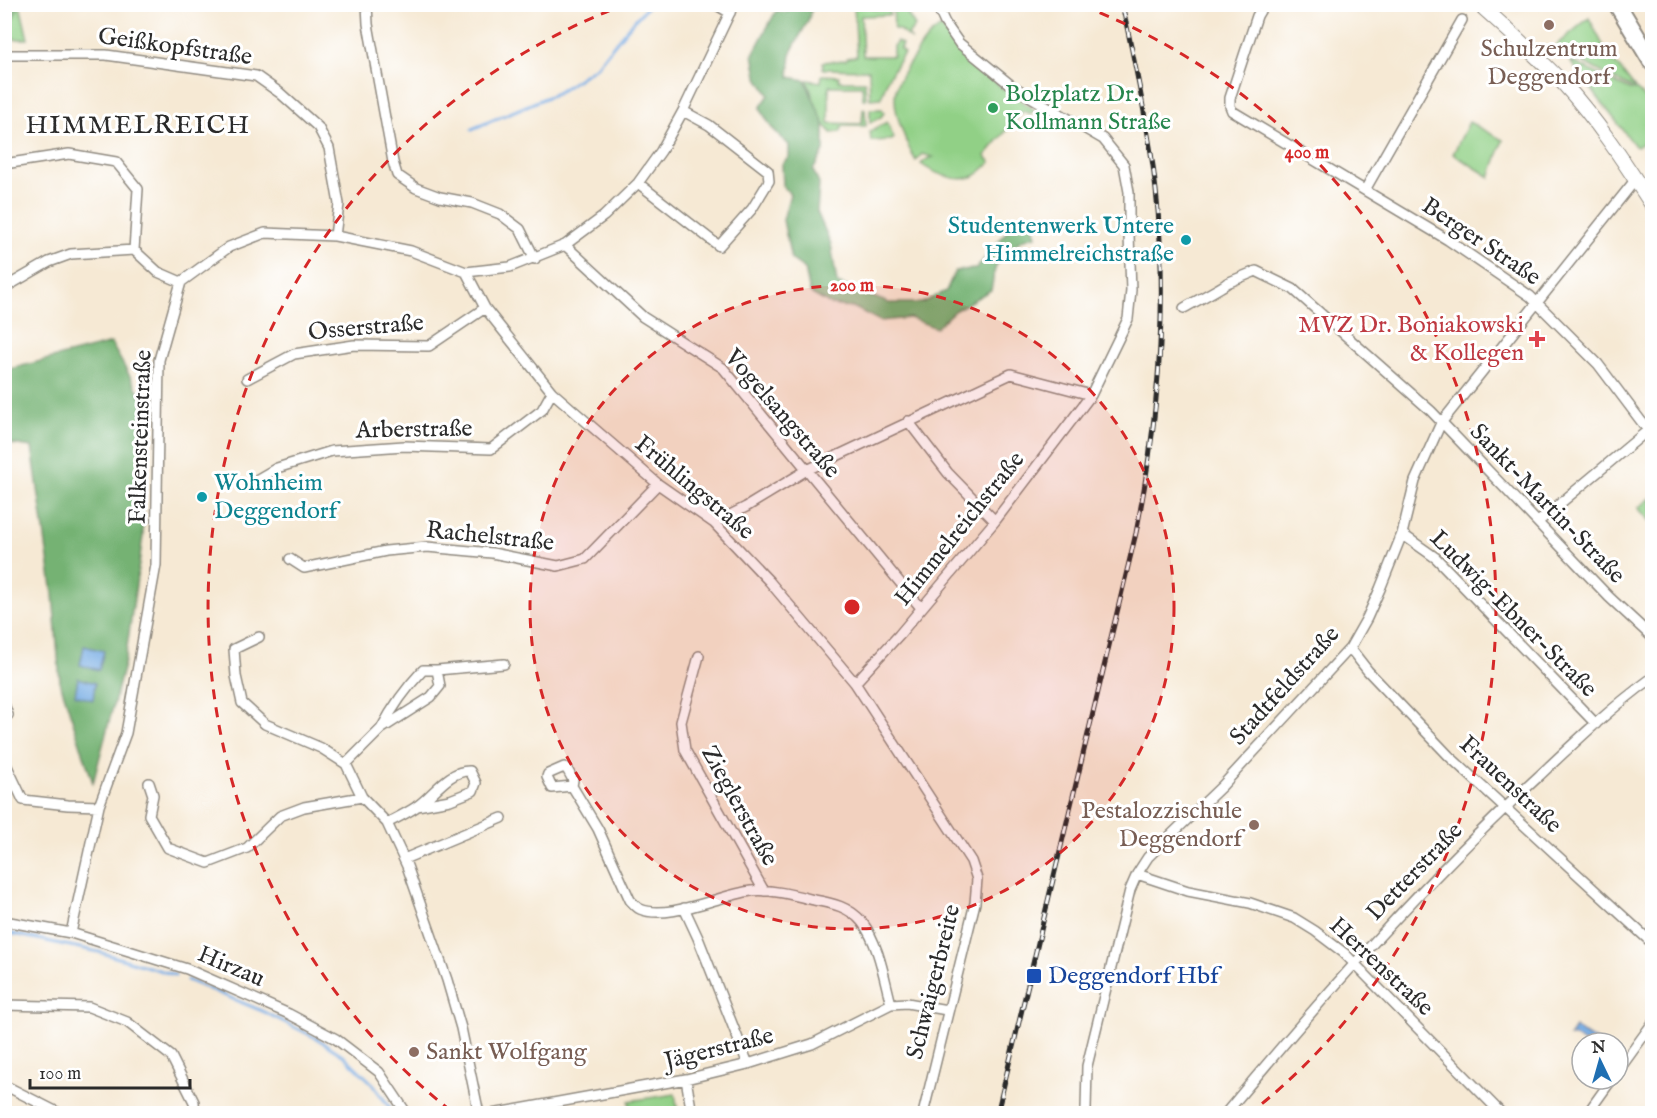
<svg xmlns="http://www.w3.org/2000/svg" width="1657" height="1118" font-family="'IM FELL English',serif">
	<style>
		.green { fill: #91d086; stroke: #5e7e58; stroke-width: 1.5 }
		.forest { fill: #74b273; stroke: #506e4f; stroke-width: 1.5 }
		.water { fill: #75abe3; stroke: #506b87; stroke-width: 1.5 }
		.lines { fill: none; stroke-linecap: round; stroke-linejoin: round }
		.stream { stroke: #75abe3; stroke-width: 3 }
		.street-casing { stroke: #908a80; stroke-width: 12 }
		.secondary-casing { stroke: #908a80; stroke-width: 16 }
		.highway-casing { stroke: #908a80; stroke-width: 20 }
		.street { stroke: #fff; stroke-width: 9 }
		.secondary { stroke: #fff; stroke-width: 14 }
		.highway { stroke: #fff; stroke-width: 16 }
		.rail-casing { stroke: #2b2b2b; stroke-width: 5 }
		.rail { stroke: #fff; stroke-width: 3; stroke-dasharray: 9; stroke-linecap: butt }
		.ring { fill: none; stroke: #d62828; stroke-width: 3; stroke-dasharray: 10 8 }
		.education-dot { fill: #8d6e63; stroke: #fff; stroke-width: 2 }
		.leisure-dot { fill: #2e9e5b; stroke: #fff; stroke-width: 2 }
		.culture-dot { fill: #0f9aa8; stroke: #fff; stroke-width: 2 }
		.health-dot { fill: #e0444e; stroke: #fff; stroke-width: 2 }
		.transit-dot { fill: #1a4fb4; stroke: #fff; stroke-width: 2 }
		.labels { text-anchor: middle; dominant-baseline: central; stroke-width: 6; stroke-linejoin: round; paint-order: stroke }
		.street-label { font-size: 24px; fill: #2b2b2b; stroke: #fff }
		.education-label { font-size: 24px; fill: #785e54; stroke: #fff }
		.leisure-label { font-size: 24px; fill: #27864d; stroke: #fff; text-anchor: start }
		.culture-label { font-size: 24px; fill: #0d838f; stroke: #fff; text-anchor: end }
		.health-label { font-size: 24px; fill: #be3a42; stroke: #fff; text-anchor: end }
		.transit-label { font-size: 24px; fill: #164399; stroke: #fff; text-anchor: start }
		.neighbourhood-label { font-size: 26px; letter-spacing: 1.5px; fill: #2b2b2b; stroke: #fff }
		.centre { fill: #d62828; stroke: #fff; stroke-width: 3 }
		.ring-label { font-size: 18px; text-anchor: middle; font-weight: bold; fill: #d62828; stroke: #fff; stroke-width: 6; stroke-linejoin: round; paint-order: stroke }
	</style>
	<rect width="100%" height="100%" fill="#fff"/>
	<filter id="ink" filterUnits="userSpaceOnUse"><feTurbulence type="fractalNoise" baseFrequency=".0167" numOctaves="2"/><feDisplacementMap in="SourceGraphic" scale="12" xChannelSelector="R" yChannelSelector="G"/><feConvolveMatrix kernelMatrix="1 2 1 2 8 2 1 2 1" color-interpolation-filters="sRGB"/></filter>
	<filter id="wash" filterUnits="userSpaceOnUse"><feTurbulence type="fractalNoise" baseFrequency=".008" numOctaves="4" result="noise"/><feDisplacementMap in="SourceGraphic" scale="24" xChannelSelector="R" yChannelSelector="G"/><feGaussianBlur stdDeviation="1.35" result="paint"/><feColorMatrix in="noise" values="0 0 0 0 0 0 0 0 0 0 0 0 0 0 0 0 0 1.4 0 .05"/><feComposite in="paint" operator="in"/></filter>
	<g filter="url(#wash)">
		<rect width="100%" height="100%" fill="#f6e9d4"/>
		<path class="green" d="M5,5H20L28,39H5Z
			M893,5H902L915,26L908,35L912,40L899,30L894,29Z
			M854,6H872L873,9L889,10L890,15L861,16L863,56H893V47L897,41L902,44L900,49L904,53L888,78L881,98L870,99L869,70L823,69V62L846,60L847,58L857,56Z
			M1589,18L1606,51L1635,88H1631L1556,48L1555,46Z
			M941,27L963,54L961,56L967,57L1002,88L1035,110L1031,114L1023,111L985,156L991,162C985,168 980,174 972,177C957,183 933,173 921,164L927,159L933,157L922,154L916,161C909,150 905,139 901,127C890,97 894,83 913,58C925,41 924,39 941,27Z
			M1569,60L1630,90H1637L1652,104V137L1637,147L1635,146Z
			M822,75L839,76V81H865L866,99H863L862,86H829V123L859,124L862,122L863,109H865L866,126H843L840,132L831,133L821,120L807,80L821,82Z
			M870,109H882L884,113L881,117L870,123Z
			M887,122L894,138L892,140L871,141L870,131Z
			M1469,122L1503,140L1490,177L1453,154Z
			M1652,497V523L1638,508Z
			M675,1094L678,1113H630L629,1101Z"/>
		<path class="forest" d="M5,4L19,5L12,21L5,24Z
			M791,4L813,5L808,21L791,52L789,77L805,80L824,124V151L813,170L819,184L817,212L831,244L837,283L889,303H922L946,291L955,271L976,269L1016,220L1032,221L1036,236C1020,238 1003,251 996,267C993,273 993,283 991,290L954,311L936,328L910,318L880,321L855,308L831,305L810,293L805,269L791,259L783,220L790,194L783,186L782,164L789,157V145L771,127L760,108L769,95L757,76L753,54L776,11L787,12Z
			M111,343L144,401L143,536L125,661L93,783L60,682L53,594L32,447L5,443L4,369L6,370Z"/>
		<path class="water" d="M84,646L104,651L99,670L80,665Z
			M78,678L95,683L93,700L75,695Z
			M1575,1028L1597,1042V1043H1584L1574,1036L1569,1037Z"/>
		<g class="lines">
			<path class="stream" d="M472,129L557,93L596,67L631,24L650,4
				M4,932L99,952L175,975
				M187,980L260,1010L316,1038L344,1056L372,1083L390,1108"/>
		</g>
	</g>
	<g filter="url(#ink)">
		<g class="lines">
			<g class="street-casing">
				<path id="street" d="M367,4L368,24L393,162L397,175L416,188L440,197L472,203L500,214L520,229L535,259
					M715,4L730,13
					M1264,4L1257,16L1230,98V106L1232,111L1448,240L1530,296L1598,364L1647,429V431L1538,522
					M4,55H106L256,76L280,93L318,127L329,148L339,204L335,236
					M4,164L69,154L116,162L138,189L134,250
					M638,183L719,246L752,209L769,181L768,171L709,125L683,111
					M1365,190L1462,20
					M565,245L643,317L723,368L921,608
					M466,272L485,308L552,392L658,484L714,523L769,581L855,683L971,861L977,879L975,903L923,1114
					M4,288L49,262L71,254L134,250L158,272L181,282
					M1184,308C1192,303 1223,287 1227,283L1256,271L1293,289L1431,411L1609,597L1652,637
					M247,379L294,354L354,345L429,346L485,308
					M908,421L948,473L995,521
					M258,479L277,468L332,451L404,446L491,449L542,410L552,392
					M714,523L746,507L807,470L1011,374L1091,395
					M1402,534L1436,558L1596,724
					M290,559L304,568L386,551L427,547L492,553L558,566L585,559L658,484
					M259,637L234,649L236,676L242,703L265,724L321,748L346,764L362,797L387,823L407,866L447,980L461,1028L479,1114
					M1350,648L1368,671L1449,756L1652,943
					M699,656L681,722L685,750L764,891
					M437,670L504,664
					M855,683L899,635L995,521L1091,395L1128,319L1131,290L1129,235V192L1124,165L1103,139L1012,86L959,43L945,23L936,4
					M4,704L8,715L4,717
					M4,760L23,800L68,805L99,806
					M346,764L381,729L431,697L440,686L437,670H423C406,688 393,706 381,729
					M149,783L153,795L149,815L168,848L208,863L247,848L280,816L304,807L362,797
					M572,786L552,788L547,777L548,774L564,767L567,769L573,780L572,786L598,829L630,900C633,903 636,907 640,909C668,921 720,895 751,891C772,889 794,895 814,900C832,903 850,907 862,922C879,944 884,978 891,1004
					M387,823C397,818 407,813 416,807C433,796 448,770 470,771L476,783L473,791L450,800L417,806
					M404,859L502,818
					M1137,874L1188,891L1250,903L1294,918L1315,931L1344,953L1502,1114
					M684,908L698,938L748,1064
					M4,921L71,933L187,969L289,1014L336,1039L379,1072L407,1114
					M71,933L99,806L126,733L156,565L159,360L181,282L229,247L265,233L335,236L411,251L466,272L510,267L565,245L604,216L638,183L661,151L683,111L734,4
					M4,1005L89,1007L127,1022L171,1056L194,1102L195,1114
					M1618,1071L1652,1024
					M686,1079L692,1114
					M4,1085L61,1114
					M492,1114L686,1079L748,1064L812,1044L891,1004L907,1003L947,1010
					M1084,1114L1086,1110L1087,1066L1130,890L1137,874L1148,857L1222,786L1350,648L1367,618L1380,589L1402,534L1415,481L1441,423L1636,179
					M1225,1114C1323,996 1426,880 1539,776C1575,742 1612,707 1652,678
					M1587,1114L1612,1079"/>
			</g>
			<g class="secondary-casing">
				<path id="secondary" d="M1479,4C1508,30 1536,55 1563,83C1597,120 1625,163 1652,205"/>
			</g>
			<g class="highway-casing">
				<path id="highway" d="M1617,4L1652,62"/>
			</g>
			<use href="#street" class="street"/>
			<use href="#secondary" class="secondary"/>
			<use href="#highway" class="highway"/>
			<g class="rail-casing">
				<path id="rail" d="M997,1114L1136,533C1160,412 1170,289 1153,166C1145,112 1134,58 1122,4"/>
			</g>
			<use href="#rail" class="rail"/>
		</g>
	</g>
	<circle cx="852" cy="607" r="322" fill="#d62828" fill-opacity=".12"/>
	<g class="ring">
		<circle cx="852" cy="607" r="322"/>
		<path d="M451 1111A644 644 0 0 1 621 6M1083 6A644 644 0 0 1 1253 1111"/>
	</g>
	<g class="education-dot">
		<circle cx="1549" cy="25" r="6"/>
		<circle cx="1254" cy="825" r="6"/>
		<circle cx="414" cy="1052" r="6"/>
	</g>
	<circle class="leisure-dot" cx="993" cy="108" r="6"/>
	<g class="culture-dot">
		<circle cx="1186" cy="240" r="6"/>
		<circle cx="202" cy="497" r="6"/>
	</g>
	<path class="health-dot" d="M1534 330h6v6h6v6h-6v6h-6v-6h-6v-6h6z"/>
	<rect class="transit-dot" x="1026" y="968" width="16" height="16" rx="3"/>
	<g class="labels">
		<g class="street-label">
			<text transform="translate(175 47) rotate(8)">Geißkopfstraße</text>
			<text transform="translate(1481 242) rotate(34)">Berger Straße</text>
			<text transform="translate(366 328) rotate(-5)">Osserstraße</text>
			<text transform="translate(782 414) rotate(49)">Vogelsangstraße</text>
			<text transform="translate(414 430) rotate(-1)">Arberstraße</text>
			<text transform="translate(141 437) rotate(-88)">Falkensteinstraße</text>
			<text transform="translate(694 488) rotate(40)">Frühlingstraße</text>
			<text transform="translate(1547 504) rotate(46)">Sankt-Martin-Straße</text>
			<text transform="translate(960 529) rotate(-51)">Himmelreichstraße</text>
			<text transform="translate(490 537) rotate(6)">Rachelstraße</text>
			<text transform="translate(1513 614) rotate(45)">Ludwig-Ebner-Straße</text>
			<text transform="translate(1285 686) rotate(-48)">Stadtfeldstraße</text>
			<text transform="translate(1510 785) rotate(43)">Frauenstraße</text>
			<text transform="translate(739 806) rotate(61)">Zieglerstraße</text>
			<text transform="translate(1415 872) rotate(-46)">Detterstraße</text>
			<text transform="translate(231 967) rotate(23)">Hirzau</text>
			<text transform="translate(1381 967) rotate(43)">Herrenstraße</text>
			<text transform="translate(934 982) rotate(-76)">Schwaigerbreite</text>
			<text transform="translate(719 1049) rotate(-14)">Jägerstraße</text>
		</g>
		<g class="education-label">
			<text x="1549" y="49">Schulzentrum<tspan x="1549" dy="28">Deggendorf</tspan></text>
			<text x="1242" y="811" text-anchor="end">Pestalozzischule<tspan x="1242" dy="28">Deggendorf</tspan></text>
			<text x="426" y="1052" text-anchor="start">Sankt Wolfgang</text>
		</g>
		<g class="leisure-label">
			<text x="1005" y="94">Bolzplatz Dr.<tspan x="1005" dy="28">Kollmann Straße</tspan></text>
		</g>
		<g class="culture-label">
			<text x="1174" y="226">Studentenwerk Untere<tspan x="1174" dy="28">Himmelreichstraße</tspan></text>
			<text x="214" y="483" text-anchor="start">Wohnheim<tspan x="214" dy="28">Deggendorf</tspan></text>
		</g>
		<g class="health-label">
			<text x="1524" y="325">MVZ Dr. Boniakowski<tspan x="1524" dy="28">&amp; Kollegen</tspan></text>
		</g>
		<g class="transit-label">
			<text x="1048" y="976">Deggendorf Hbf</text>
		</g>
		<g class="neighbourhood-label">
			<text x="138" y="125">HIMMELREICH</text>
		</g>
	</g>
	<circle cx="852" cy="607" r="9" class="centre"/>
	<g class="ring-label">
		<text x="1307" y="158">400 m</text>
		<text x="852" y="291">200 m</text>
	</g>
	<rect width="1657" height="1118" fill="none" stroke="#fff" stroke-width="24"/>
	<g transform="translate(1600 1061) rotate(355)"><circle r="28" fill="#ffffff" stroke="#aaaaaa" stroke-width="1.5"/>
	<path d="M0-4.5L10 22L0 15L-10 22Z" fill="#1f6fb2"/>
	<text y="-9" font-size="16" font-weight="bold" text-anchor="middle" fill="#2b2b2b">N</text>
	</g>
	<path d="M30 1079v9h160v-9" fill="none" stroke="#2b2b2b" stroke-width="3"/>
	<text x="39" y="1079" font-size="18" fill="#2b2b2b" stroke="#ffffff" stroke-width="4.5" paint-order="stroke">100 m</text>
</svg>
